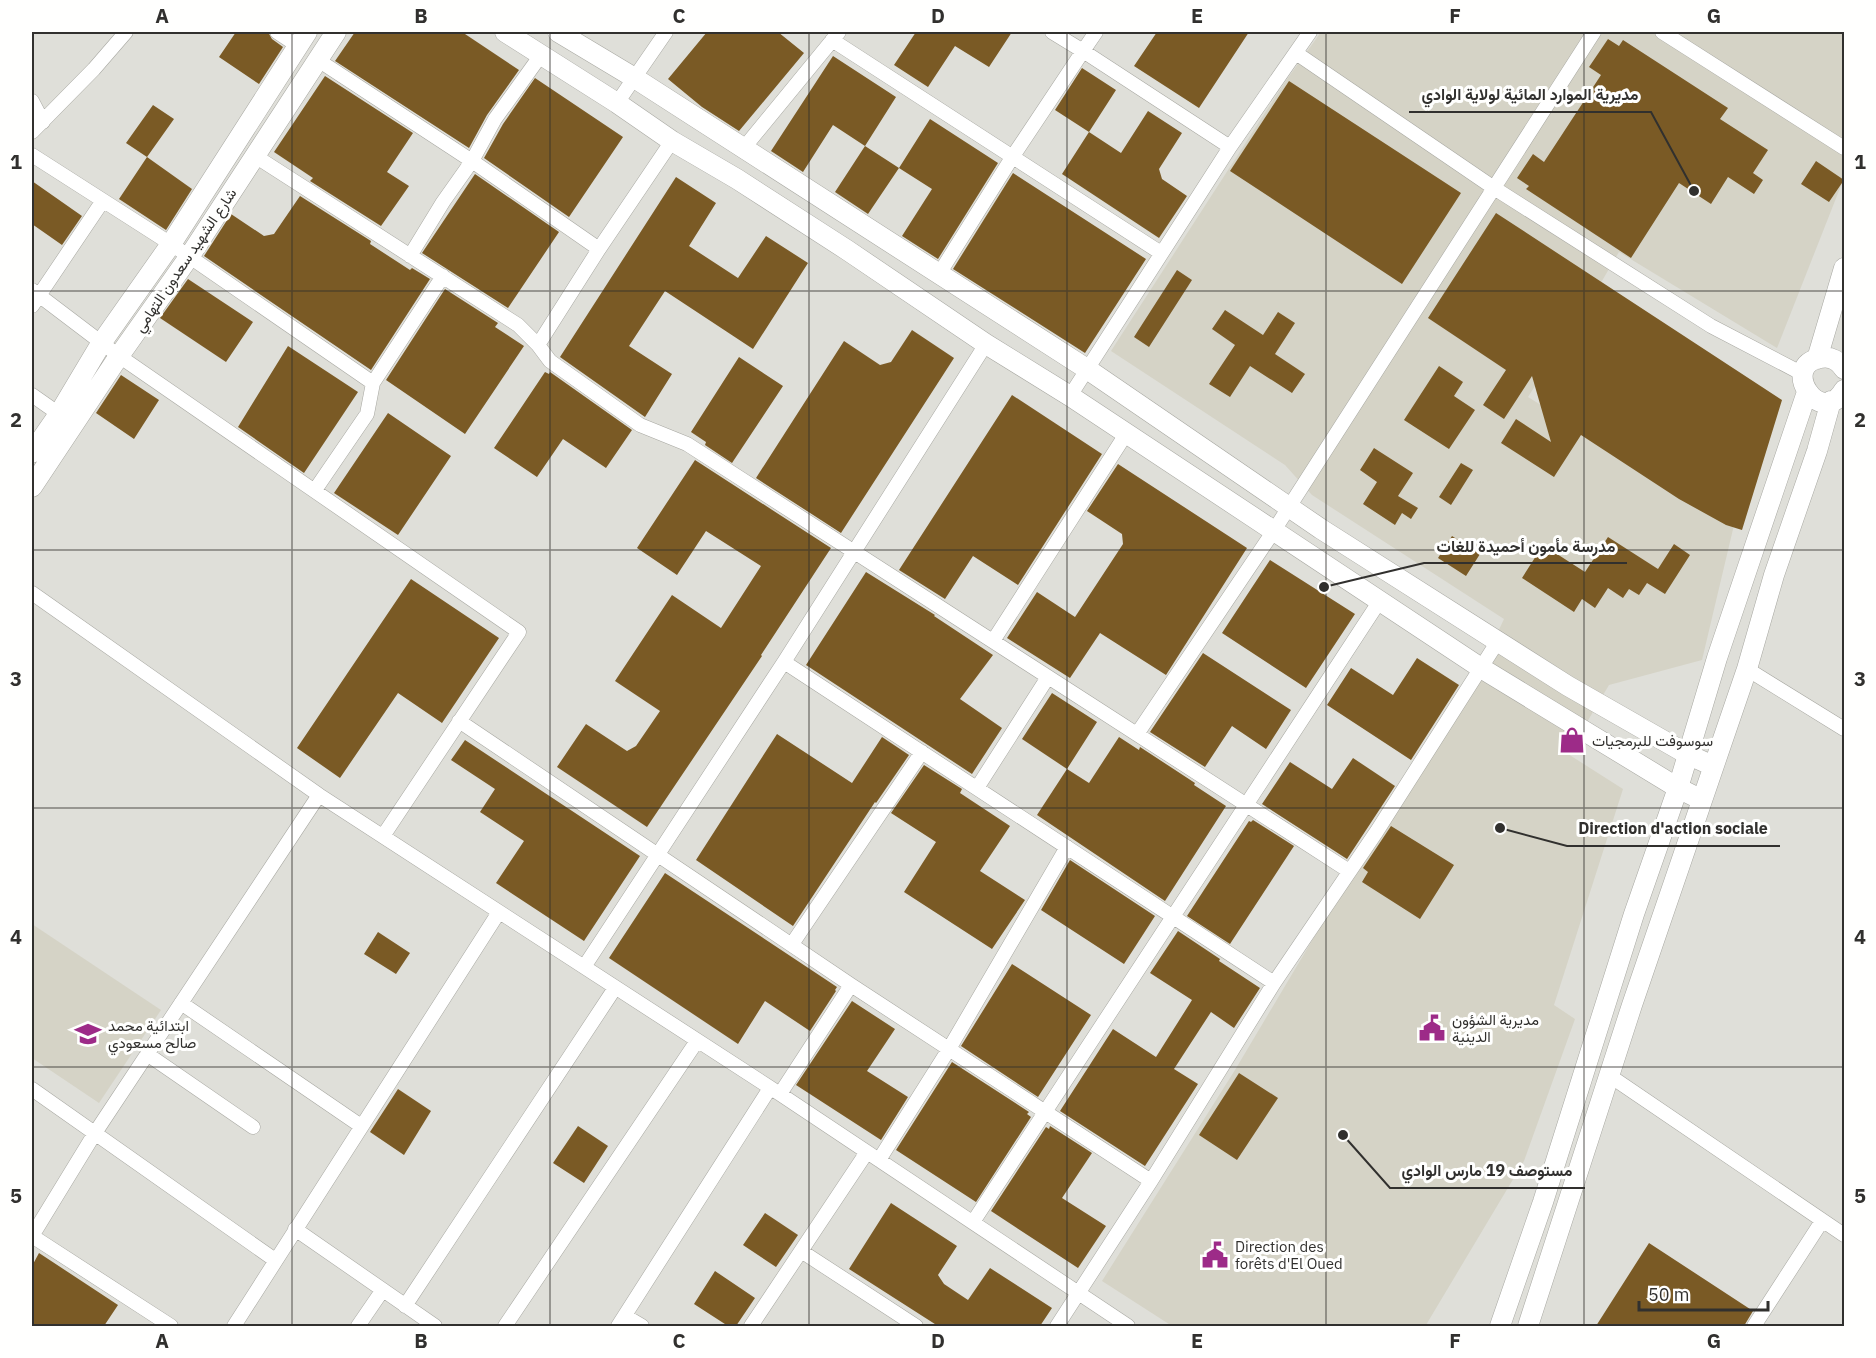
<svg xmlns="http://www.w3.org/2000/svg" width="1876" height="1358" font-family="'IBM Plex Sans',Vazirmatn,sans-serif">
	<style>
		.built { fill: #d5d3c6 }
		.building { fill: #7a5a25 }
		.lines { fill: none; stroke-linecap: round; stroke-linejoin: round }
		.street-casing { stroke: #a8a8a2; stroke-width: 15 }
		.secondary-casing { stroke: #a8a8a2; stroke-width: 21 }
		.street { stroke: #fff; stroke-width: 14 }
		.secondary { stroke: #fff; stroke-width: 20 }
		.grid { fill: none; stroke: #31302e; stroke-width: 1.5; stroke-opacity: 0.55 }
		.labels { text-anchor: middle; dominant-baseline: central; stroke-width: 6; stroke-linejoin: round; paint-order: stroke }
		.street-label { font-size: 15px; fill: #31302e; stroke: #fffffe }
		.poi-label { font-size: 15px; fill: #31302e; stroke: #fffffe; text-anchor: start }
		.leader { fill: none; stroke: #31302e; stroke-width: 2 }
		.callout-dot { fill: #31302e; stroke: #fffffe; stroke-width: 2 }
		.callout-label { font-size: 16px; text-anchor: middle; font-weight: bold; fill: #31302e; stroke: #fffffe; stroke-width: 6; stroke-linejoin: round; paint-order: stroke }
		.neatline { fill: none; stroke: #31302e; stroke-width: 2 }
		.grid-label { font-size: 20px; text-anchor: middle; font-weight: bold; fill: #31302e }
	</style>
	<rect width="100%" height="100%" fill="#dfdfd9"/>
	<path class="built" d="M1321,32H1844V178L1777,348L1619,252L1599,286L1528,397L1734,525L1702,660L1609,685L1568,754L1623,789L1554,1005L1575,1019L1524,1161L1426,1325L1428,1326H1172L1102,1281L1235,1070L1351,875L1481,668L1504,619L1312,495L1285,465L1111,351L1285,82Z
		M32,924L161,1010L99,1103L32,1058Z"/>
	<path class="building" d="M236,32H268L272,39L283,47L259,84L219,57Z
		M355,32H462L519,70L487,115L469,148L335,61Z
		M707,32H778L804,53L739,131L702,107L668,79Z
		M916,32H1012L989,67L955,46L928,87L894,65Z
		M1157,32H1249L1199,108L1134,66Z
		M1608,39L1619,46L1623,40L1728,108L1720,119L1768,150L1753,173L1763,180L1754,194L1728,177L1711,204L1679,183L1631,258L1526,189L1529,186L1517,178L1533,154L1544,162L1601,75L1589,67Z
		M833,56L896,97L865,146L833,125L803,172L771,151Z
		M1082,68L1116,90L1089,132L1055,110Z
		M325,76L413,133L387,172L409,186L381,226L310,181L313,178L274,152Z
		M535,78L623,137L569,217L484,158L503,124Z
		M1289,81L1461,193L1402,284L1230,171Z
		M153,105L174,119L147,157L126,143Z
		M1148,111L1182,133L1159,169L1162,179L1187,196L1159,238L1062,174L1089,132L1121,153Z
		M930,119L998,163L938,259L902,236L932,189L899,168Z
		M865,146L899,168L868,214L835,192Z
		M147,157L192,189L166,230L119,199Z
		M1816,161L1844,180L1829,202L1801,184Z
		M1013,173L1146,259L1085,353L953,269Z
		M475,174L559,232L508,308L422,253Z
		M676,177L716,203L689,246L738,278L766,236L808,263L753,349L665,291L629,346L672,374L645,417L560,357Z
		M32,181L82,216L62,245L32,224Z
		M300,196L371,241L370,244L410,270L412,268L430,279L371,370L204,256L231,214L264,236L274,234Z
		M1496,213L1782,400L1742,530L1726,525L1679,499L1581,435L1554,477L1501,443L1516,419L1551,442L1532,376L1504,419L1483,405L1506,370L1428,318Z
		M1177,270L1192,280L1149,347L1134,337Z
		M188,279L253,322L226,362L160,318Z
		M445,289L498,323L495,327L524,346L465,434L386,380Z
		M1225,310L1263,335L1278,312L1295,323L1275,354L1305,374L1292,393L1250,366L1230,397L1209,384L1235,345L1212,329Z
		M912,330L954,358L841,533L756,478L844,341L880,365L891,362Z
		M288,346L358,392L304,473L238,427Z
		M739,357L783,386L732,463L705,445L706,442L691,432Z
		M1439,366L1463,382L1454,396L1475,410L1449,449L1404,420Z
		M545,372L549,374L550,372L632,430L606,468L563,439L537,477L494,448Z
		M121,375L159,400L134,439L96,413Z
		M1012,395L1102,454L1018,585L973,556L945,599L899,570Z
		M388,413L451,456L398,535L334,493Z
		M1374,448L1413,473L1398,496L1418,508L1411,519L1402,513L1395,525L1363,504L1377,482L1360,470Z
		M695,460L831,548L761,655L762,656L647,827L557,767L586,724L627,751L636,746L660,711L615,681L672,595L721,628L761,566L706,531L677,575L637,548Z
		M1461,463L1473,470L1451,505L1439,497Z
		M1118,464L1247,548L1166,675L1100,633L1070,678L1007,638L1037,592L1075,617L1123,544L1122,534L1087,511Z
		M1452,536L1480,554L1466,576L1438,558Z
		M1608,537L1658,569L1674,544L1690,555L1665,594L1647,583L1639,595L1629,589L1623,598L1608,588L1595,608L1582,599L1574,612L1522,578L1543,545L1585,572Z
		M1270,560L1355,614L1306,688L1222,633Z
		M866,572L935,615L934,616L993,655L960,699L1002,728L972,774L806,665Z
		M411,579L499,638L442,723L398,693L340,778L297,748Z
		M1203,653L1291,710L1266,749L1232,726L1205,767L1150,732Z
		M1417,658L1459,685L1411,760L1327,705L1351,668L1393,695Z
		M1052,693L1097,722L1067,769L1022,739Z
		M777,734L852,783L882,737L909,755L876,803L875,802L793,926L696,860Z
		M1119,737L1139,750L1140,747L1195,783L1194,785L1226,806L1165,901L1037,815L1067,769L1089,783Z
		M465,740L640,856L584,941L496,883L524,841L480,812L495,789L451,760Z
		M1353,758L1395,786L1347,859L1262,804L1290,762L1332,789Z
		M924,765L962,789L960,793L1010,826L980,871L1025,900L992,949L904,892L936,842L891,813Z
		M1253,820L1294,846L1230,944L1187,916L1249,821L1251,822Z
		M1391,826L1454,865L1420,919L1362,882L1368,872L1363,868Z
		M1070,860L1155,916L1124,964L1041,910Z
		M665,873L837,987L835,990L836,991L810,1031L765,1001L738,1044L609,958Z
		M1178,931L1220,959L1219,961L1260,988L1234,1028L1211,1012L1174,1069L1198,1084L1145,1166L1060,1111L1113,1029L1156,1057L1192,1000L1150,973Z
		M378,932L410,953L396,974L364,954Z
		M1012,964L1091,1015L1038,1097L961,1046Z
		M852,1001L895,1029L867,1071L908,1097L881,1140L796,1085Z
		M952,1062L1029,1112L1027,1114L1031,1117L976,1202L896,1150Z
		M1239,1073L1278,1098L1237,1160L1199,1135Z
		M398,1089L431,1111L404,1155L370,1132Z
		M578,1126L608,1146L584,1183L553,1163Z
		M1050,1126L1092,1153L1062,1198L1106,1226L1078,1268L991,1211L1046,1127L1049,1129Z
		M891,1203L957,1246L938,1275L944,1284L968,1300L990,1268L1052,1308L1040,1326H938L849,1269Z
		M765,1213L798,1235L776,1267L743,1245Z
		M1649,1243L1753,1311L1744,1326H1596Z
		M39,1253L118,1305L104,1326H32V1266Z
		M715,1271L755,1298L736,1326H728L694,1304Z"/>
	<g class="lines">
		<g class="street-casing">
			<path id="street" d="M277,32L298,46
				M1052,32L1083,51L1096,32
				M1662,32L1844,148
				M832,40L1161,253
				M1296,53L1494,188L1711,326L1803,374
				M318,60L472,161L599,249
				M32,101L43,122
				M617,103L666,32
				M32,132L94,69L126,32
				M743,149L839,32
				M32,155L171,244L373,383
				M255,156L518,325L538,345L550,361L640,425L687,444L1349,871
				M410,256L443,202L472,161L495,119L541,55
				M939,274L1013,156L1083,51L1230,147
				M32,290L119,356L519,632L383,836
				M32,306L102,202
				M538,345L599,249L672,141
				M32,395L59,414
				M1070,396L1230,147L1310,32
				M315,490L367,414L373,383L443,276
				M32,593L319,795L780,1094L1128,1326
				M993,641L1126,434
				M784,662L1274,983
				M1747,669L1844,729
				M459,721L851,985L1151,1181
				M1137,734L1273,532L1594,32
				M977,788L1048,677
				M792,944L922,752
				M584,967L784,662L986,344
				M181,1003L361,1126
				M147,1054L253,1127
				M1610,1076L1844,1235
				M32,1089L275,1260
				M780,1094L851,985
				M879,1160L949,1049L1067,847
				M973,1222L1379,602
				M295,1229L435,1326
				M32,1236L95,1133L319,795
				M32,1236L171,1326
				M801,1251L916,1326
				M405,1306L615,988
				M625,1316L642,1326
				M234,1326L499,912
				M358,1326L382,1291
				M505,1326L697,1041
				M618,1326L770,1088
				M751,1326L867,1152
				M1057,1326L1151,1181L1274,983L1377,831L1498,641
				M1754,1326L1822,1221"/>
		</g>
		<g class="secondary-casing">
			<path id="secondary" d="M505,32L617,103L672,141L737,179L847,250L986,344L1070,396L1481,668L1678,788L1702,800
				M558,32L633,77L1087,369L1321,529L1568,686L1687,754L1713,766
				M1817,359L1844,268
				M1844,369C1839,361 1831,356 1821,358C1778,365 1821,430 1844,390
				M32,453L59,414L102,342L171,244L307,32
				M32,487L119,356L189,257L336,32
				M1500,1326L1543,1202L1634,914L1678,788L1717,658L1807,392
				M1528,1326L1632,1005L1747,669L1774,575L1817,451L1831,401"/>
		</g>
		<use href="#street" class="street"/>
		<use href="#secondary" class="secondary"/>
	</g>
	<path class="grid" d="M292,32V1326M550,32V1326M809,32V1326M1067,32V1326M1326,32V1326M1584,32V1326M32,291H1844M32,550H1844M32,808H1844M32,1067H1844"/>
	<defs>
		<g id="shop-bare" transform="scale(2.07)"><path d="M-5-2.5h2.3a2.7 3.5 0 0 1 5.4 0H5L5.5 6h-11ZM-1.5-2.5h3a1.5 2.3 0 0 0-3 0Z" fill="#9d2b88" stroke="#fffffe" stroke-width="2.5" paint-order="stroke"/></g>
		<g id="civic-bare" transform="scale(2.07)"><path d="M-.6-6.5H3V-4.5H.6V-3L4-1V1h2V6H-6V1h2V-1L-.6-3ZM-1.2 2.5V6h2.4V2.5Z" fill="#9d2b88" stroke="#fffffe" stroke-width="2.5" paint-order="stroke"/></g>
		<g id="school-bare" transform="scale(2.07)"><path d="M0-5L7-2L0 1L-7-2ZM-4 1L0 2.5L4 1V4Q0 6-4 4Z" fill="#9d2b88" stroke="#fffffe" stroke-width="2.5" paint-order="stroke"/></g>
	</defs>
	<g fill-rule="evenodd">
		<use href="#shop-bare" x="1572" y="740"/>
		<use href="#civic-bare" x="1432" y="1028"/>
		<use href="#school-bare" x="88" y="1034"/>
		<use href="#civic-bare" x="1215" y="1255"/>
	</g>
	<g class="labels">
		<g class="street-label">
			<text transform="translate(185 260) rotate(-56)">شارع الشهيد سعدون التهامي</text>
		</g>
		<g class="poi-label">
			<text x="1592" y="740">سوسوفت للبرمجيات</text>
			<text x="1452" y="1019">مديرية الشؤون<tspan x="1452" dy="17">الدينية</tspan></text>
			<text x="108" y="1025">ابتدائية محمد<tspan x="108" dy="17">صالح مسعودي</tspan></text>
			<text x="1235" y="1246">Direction des<tspan x="1235" dy="17">forêts d'El Oued</tspan></text>
		</g>
	</g>
	<path class="leader" d="M1694 191L1651 112H1409M1324 587L1424 563H1627M1500 828L1567 846H1780M1343 1135L1390 1188H1585"/>
	<g class="callout-dot">
		<circle cx="1694" cy="191" r="6"/>
		<circle cx="1324" cy="587" r="6"/>
		<circle cx="1500" cy="828" r="6"/>
		<circle cx="1343" cy="1135" r="6"/>
	</g>
	<g class="callout-label">
		<text x="1530" y="100">مديرية الموارد المائية لولاية الوادي</text>
		<text x="1526" y="552">مدرسة مأمون أحميدة للغات</text>
		<text x="1673" y="834">Direction d'action sociale</text>
		<text x="1487" y="1176">مستوصف 19 مارس الوادي</text>
	</g>
	<rect width="1876" height="1358" fill="none" stroke="#fffffe" stroke-width="66"/>
	<path d="M1639 1301v9h129v-9" fill="none" stroke="#31302e" stroke-width="3"/>
	<text x="1648" y="1301" font-size="18" fill="#31302e" stroke="#fffffe" stroke-width="4.5" paint-order="stroke">50 m</text>
	<rect x="33" y="33" width="1810" height="1292" class="neatline"/>
	<g class="grid-label">
		<text x="162" y="23">A</text>
		<text x="421" y="23">B</text>
		<text x="679" y="23">C</text>
		<text x="938" y="23">D</text>
		<text x="1197" y="23">E</text>
		<text x="1455" y="23">F</text>
		<text x="1714" y="23">G</text>
		<text x="16" y="169">1</text>
		<text x="1860" y="169">1</text>
		<text x="16" y="427">2</text>
		<text x="1860" y="427">2</text>
		<text x="16" y="686">3</text>
		<text x="1860" y="686">3</text>
		<text x="16" y="944">4</text>
		<text x="1860" y="944">4</text>
		<text x="16" y="1203">5</text>
		<text x="1860" y="1203">5</text>
		<text x="162" y="1348">A</text>
		<text x="421" y="1348">B</text>
		<text x="679" y="1348">C</text>
		<text x="938" y="1348">D</text>
		<text x="1197" y="1348">E</text>
		<text x="1455" y="1348">F</text>
		<text x="1714" y="1348">G</text>
	</g>
</svg>
